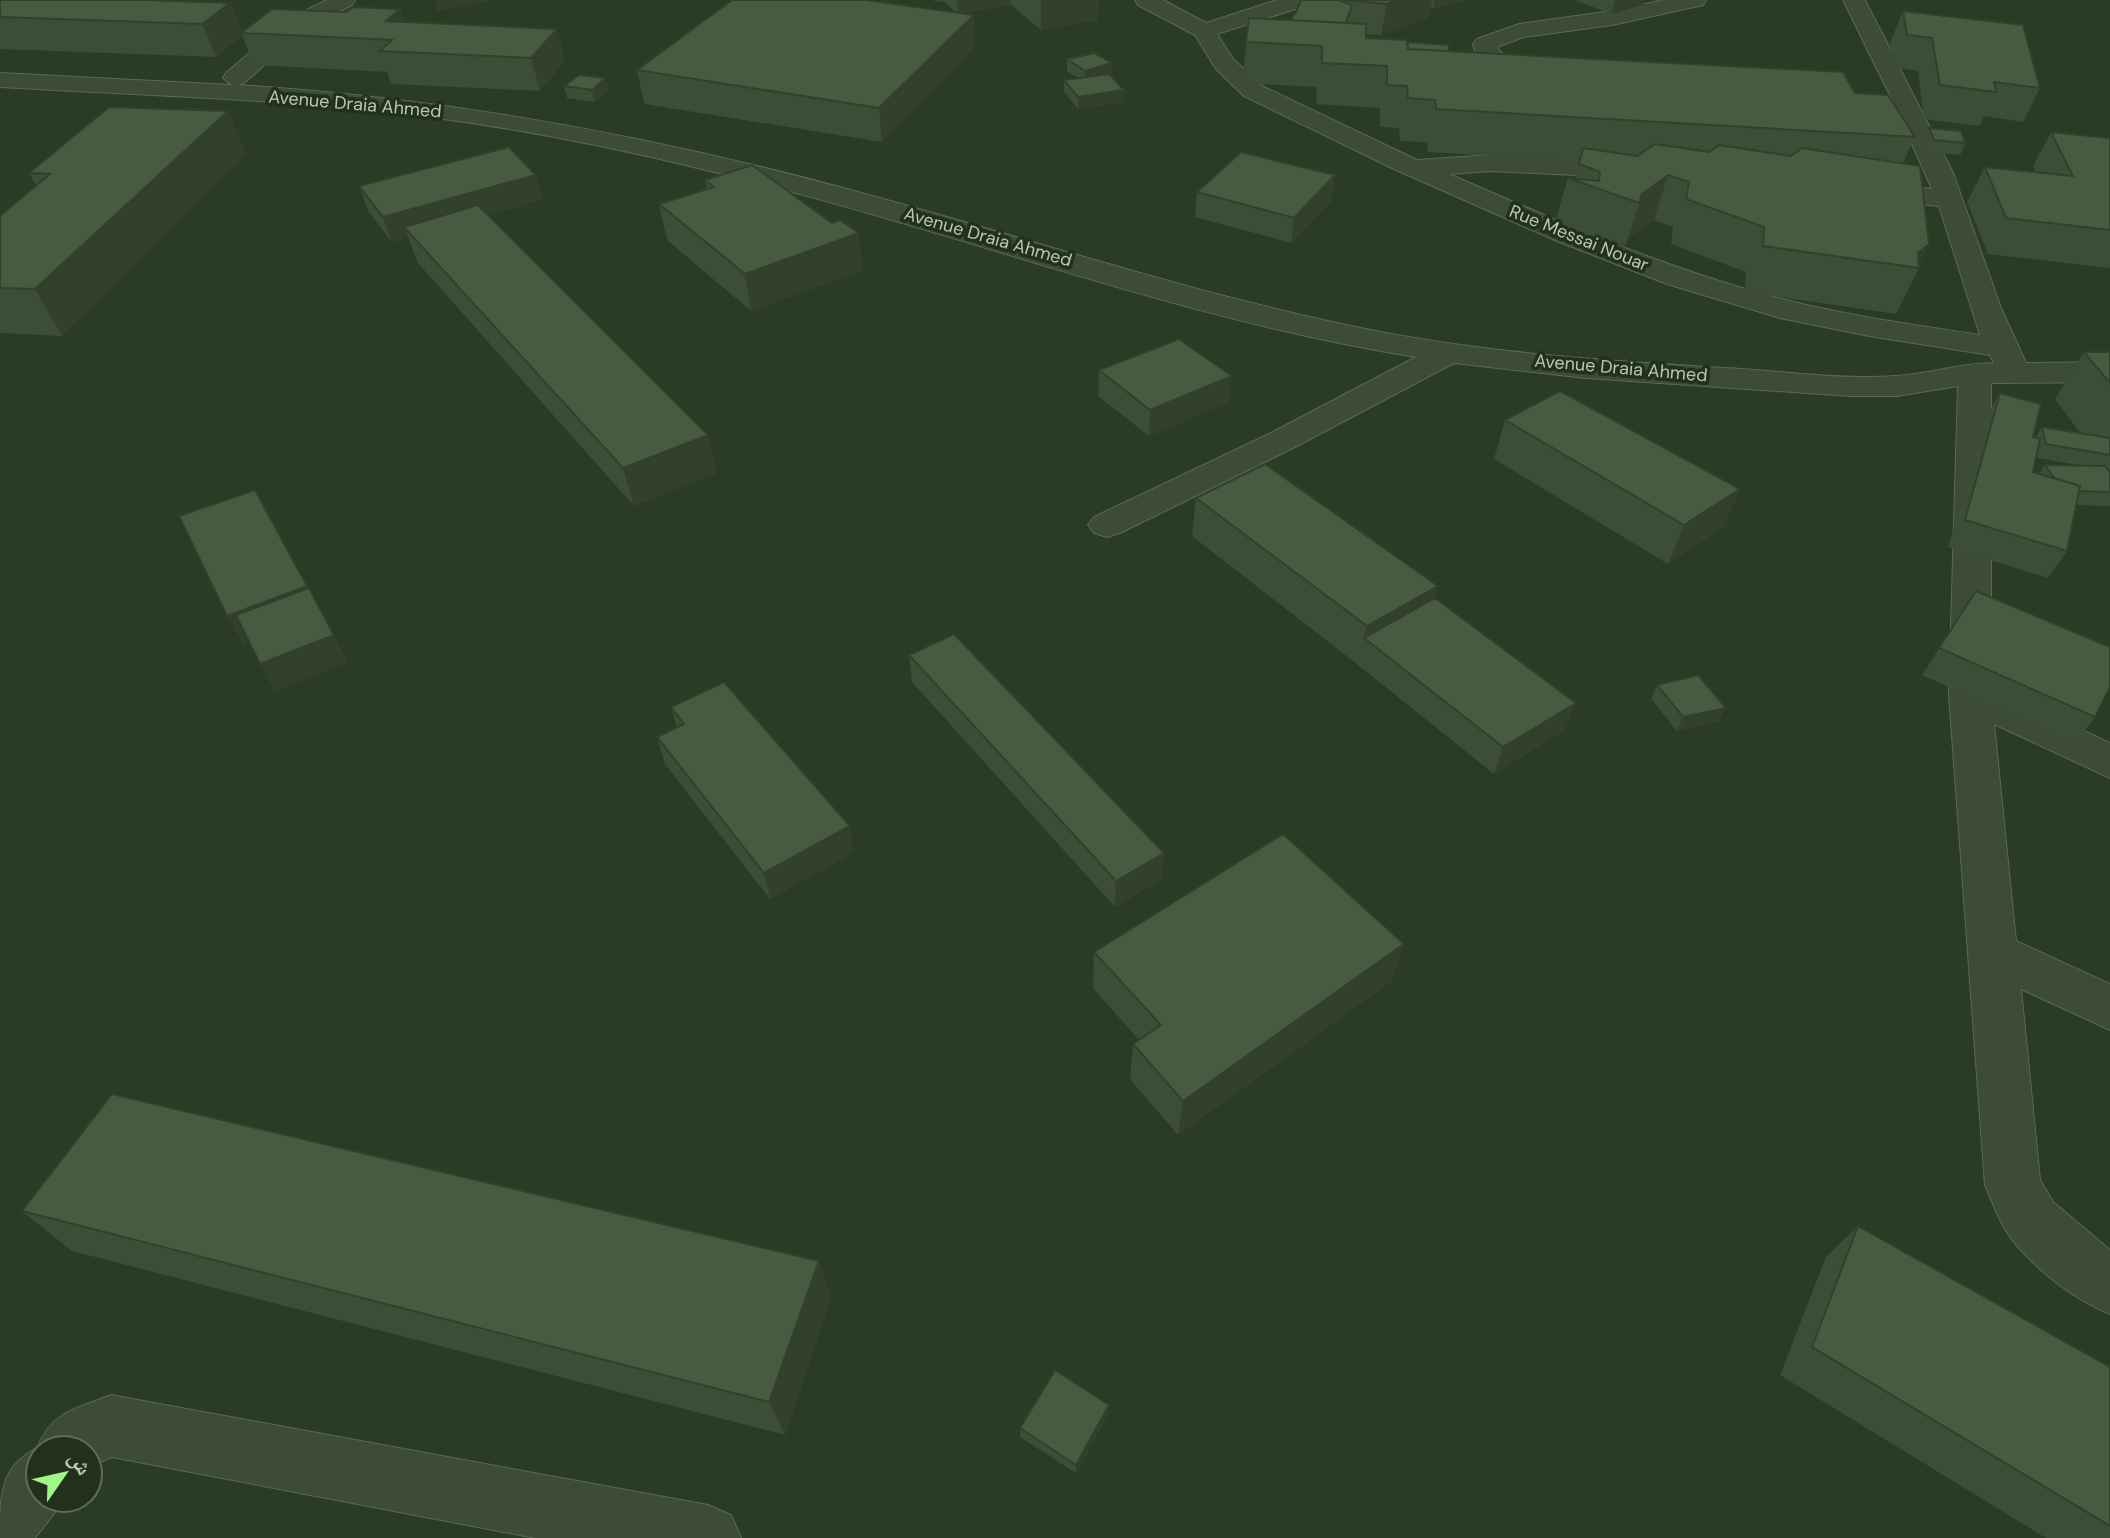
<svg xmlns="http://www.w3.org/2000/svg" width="2110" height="1538" font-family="'DM Sans','Noto Naskh Arabic',sans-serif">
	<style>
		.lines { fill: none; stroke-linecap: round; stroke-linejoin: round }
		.minor-casing { stroke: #5a6a55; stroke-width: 2 }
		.minor { fill: #3d4c37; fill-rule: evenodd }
		.wall { fill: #3d4e37; fill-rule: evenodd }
		.shaded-wall { fill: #32402d }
		.building { fill: #475b40; stroke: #32402d; stroke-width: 2 }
		.labels { text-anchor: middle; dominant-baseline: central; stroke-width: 7; stroke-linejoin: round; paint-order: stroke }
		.far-street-label { font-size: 18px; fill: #b7c7b3; stroke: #22311c }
	</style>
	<rect width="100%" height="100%" fill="#2a3c23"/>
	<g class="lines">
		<g class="minor-casing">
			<path id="minor" d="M327,0H355L352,5L306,28L244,83L237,85C444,98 647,135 847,189C1026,237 1203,298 1386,333C1498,354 1612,361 1725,368C1782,371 1840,380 1896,376C1929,374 1961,363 1994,363L1990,355L1869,336L1780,318L1667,284L1557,241L1394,169L1244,96L1216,69L1195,35L1138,5L1135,0H1163L1206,23L1277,0H1311L1308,5L1217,34L1233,59L1262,86L1417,160L1492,155L1647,164L1651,170L1647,176L1637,178L1492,171L1449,174C1552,219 1655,264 1763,294C1834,314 1908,324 1980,335L1939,206L1865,199L1855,197L1851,191L1855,185L1865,183L1932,189L1901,119L1838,115L1829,112L1825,107L1829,102L1838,99L1894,103L1843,0H1865L1953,173L2001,308L2026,363L2110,362V382L1991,383V692L2008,695L2110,743V778L1994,724L2016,941L2110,984V1030L2021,989L2040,1180L2053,1202L2110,1250V1314C2074,1299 2039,1272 2014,1242C2001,1226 1993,1203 1985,1185L1949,695L1958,386L1897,396H1851L1586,378L1454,363L1293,448L1120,533L1107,537L1094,533L1088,525L1094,517L1269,434L1416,357C1176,319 943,226 706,170C612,147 517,128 421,116C281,99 140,95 0,87V73L232,85L223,78L226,73L290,18Z
				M1664,0H1706L1703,5L1612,25L1524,37L1497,47C1510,67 1538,62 1551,78L1548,83C1523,89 1478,70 1473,44L1477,39L1519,24L1612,11Z
				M111,1395L708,1505L731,1515L741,1538H535L112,1457L98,1463L88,1473V1450H40V1498H64L63,1502L35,1538H0C0,1495 0,1467 37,1448C53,1410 75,1410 111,1395Z"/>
		</g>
		<use href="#minor" class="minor"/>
	</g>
	<path class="wall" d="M0,0L230,3L242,32L404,22L557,29L565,61L540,91L391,84L387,72L254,65L242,35L216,57L0,49Z
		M934,0H1099L1098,20L1041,30L1011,5L962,13L974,15L975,47L882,142L644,104L637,70L955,12L943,1L936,2Z
		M1301,0H1468L1433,9L1431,8L1429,17L1381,35L1366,34V38L1407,42L1449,51L1855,93L1915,137L1903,163L1919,268L1896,314L1745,292L1746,272L1671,244L1673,227L1654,220L1628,238L1624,248L1555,222L1568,178H1575L1580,161L1428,152L1427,142L1400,141L1399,128L1380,127V108L1316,104L1317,87L1242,83L1249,18L1290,20L1296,12Z
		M1575,0H1644L1643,5L1611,14Z
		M1903,11L2040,88L2023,122L1984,116L1980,126L1924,119L1918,71L1893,67L1890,43Z
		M1067,59L1112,75L1124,102L1078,109L1064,92V80L1078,78L1067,71Z
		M564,86L609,90L595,102L567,98Z
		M1929,128L1966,143L1960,155L1928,152L1924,140Z
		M2051,132L2110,138V268L1988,254L1967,202L1985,167L2036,172L2033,166Z
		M247,154L62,336L0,333V216L36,186L29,173Z
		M705,180L863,270L751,311L667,240L659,204L707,189Z
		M359,186L543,199L488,215L708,435L717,473L634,506L418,263L408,237L392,242L368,211Z
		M1197,192L1332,200L1291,243L1195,217Z
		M2084,352H2110V437H2102L2110,438V506L2076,505L2067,551L2048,578L1948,547L1985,419L2000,393L2033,437H2036L2042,427L2081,434L2055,399ZM2037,454L2038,458L2084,466L2045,465L2039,474L2033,472Z
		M1099,370L1229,402L1149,436L1098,396Z
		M1505,420L1740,489L1723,528L1668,564L1494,459Z
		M1196,498L1435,598L1565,730L1494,774L1358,665L1192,536Z
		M1976,591L2095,717L2074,744L1922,675Z
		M909,655L1162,879L1115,907L912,682Z
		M1657,685L1719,721L1677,731L1651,699Z
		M671,707L854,852L770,899L665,764L657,737L677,728Z
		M1094,952L1392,981L1178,1135L1130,1079L1133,1044L1139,1040L1093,988Z
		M22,1211L819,1261L831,1299L785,1435L72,1251Z
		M1858,1226L2110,1367V1538H2046L1780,1375L1826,1257Z
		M1108,1414L1076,1473L1020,1437V1428Z"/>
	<path class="shaded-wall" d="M434,0H498L437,11Z
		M957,0H1011V5L957,14Z
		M1041,0H1099L1098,20L1041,30Z
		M1396,0H1432L1429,17L1381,35L1387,4Z
		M1435,0H1468L1433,9Z
		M1615,0H1644L1643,5L1611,14Z
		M230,3L242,33H241L242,35L216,57L202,24Z
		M400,9L410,41L386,21Z
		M974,15L975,47L882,142L879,108Z
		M557,29L565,61L540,91L531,58Z
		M1112,63V75L1085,83V71Z
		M606,78L609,90L595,102L592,90Z
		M1124,90V102L1078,109V97Z
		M228,111L247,154L62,336L35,289Z
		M536,175L543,199L413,236L404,227L408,237L392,242L383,217Z
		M1335,175L1332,200L1291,243L1294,218Z
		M1668,175L1654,220L1628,238L1642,194Z
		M859,233L863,270L751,311L745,274Z
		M1929,244L1917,268L1918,253Z
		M1232,376L1229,402L1149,436L1150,410Z
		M708,435L717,473L634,506L623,468Z
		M1740,489L1723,528L1668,564L1684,525Z
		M307,586L321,614L243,644L227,616Z
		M1438,586L1427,625L1364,638L1367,626Z
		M334,635L348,662L275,692L260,664Z
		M1576,703L1565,730L1494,774L1503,747Z
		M1726,708L1719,721L1677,731L1683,717Z
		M850,826L854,852L770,899L764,873Z
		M1164,853L1162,879L1115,907L1116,881Z
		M1404,944L1392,981L1178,1135L1183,1101Z
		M819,1261L831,1299L785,1435L769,1402Z
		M1109,1405L1108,1414L1076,1473V1465Z"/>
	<path class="building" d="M0,0H146L230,3L202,24L0,17Z
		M732,0H866L974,15L879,108L637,70Z
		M1301,0H1339L1352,5L1346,23L1290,20L1296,12Z
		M1344,0H1396L1387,4Z
		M353,7L400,9L386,21L557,29L531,58L380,51L392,40L241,33L272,9L346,12Z
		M1903,11L2023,25L2040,88L1994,82L1996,92L1940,85L1932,38L1907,35Z
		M1249,18L1366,24V38L1407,40L1408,49L1843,72L1855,93L1888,95L1915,137L1436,109L1435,100L1408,98L1407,86L1387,85V66L1322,63V46L1246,42Z
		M1407,42L1449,45V51L1408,49Z
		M1094,53L1112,63L1085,71L1067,59Z
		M1109,74L1124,90L1078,97L1064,80Z
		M579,75L606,78L592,90L564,86Z
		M109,107L228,111L35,289L0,288V216L50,174L29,173Z
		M1929,128L1961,131L1966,143L1934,140Z
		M2051,132L2110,138V230L2006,218L1985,167L2073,176Z
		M1655,144L1709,152L1719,145L1791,156L1802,148L1920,166L1929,244L1918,253L1919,268L1763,246L1764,227L1686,199L1689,182L1668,175L1642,194L1639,203L1568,178L1599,181L1600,172L1579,164L1583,148L1637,156Z
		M509,147L536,175L383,217L359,186Z
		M1241,152L1335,175L1294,218L1197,192Z
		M752,165L832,223L840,220L859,233L745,274L659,204L714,187L705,180Z
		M478,205L708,435L623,468L404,227Z
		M1179,339L1232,376L1150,410L1099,370Z
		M2084,352H2110V383Z
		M1560,391L1740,489L1684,525L1505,420Z
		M2000,393L2041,404L2033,437L2040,439L2033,472L2080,486L2067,551L1965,520Z
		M2042,427L2110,438V455L2046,444Z
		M1265,464L1438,586L1367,626L1196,498Z
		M2045,465L2105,466L2110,472V492L2079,491L2080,486L2054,478Z
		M255,490L307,586L227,616L179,516Z
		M309,588L334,635L260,664L236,615Z
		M1976,591L2110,647V687L2095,717L1939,648Z
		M1435,598L1576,703L1503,747L1364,638Z
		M954,634L1164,853L1116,881L909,655Z
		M1698,675L1726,708L1683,717L1657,685Z
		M724,682L850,826L764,873L657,737L684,724L671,707Z
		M1283,834L1404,944L1183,1101L1133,1044L1161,1025L1094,952Z
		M112,1094L819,1261L769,1402L22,1211Z
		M1858,1226L2110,1367V1526L1812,1347Z
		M1055,1370L1109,1405L1076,1465L1020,1428Z"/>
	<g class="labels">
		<g class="far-street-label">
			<text transform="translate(355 104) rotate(5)">Avenue Draia Ahmed</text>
			<text transform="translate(988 237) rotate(16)">Avenue Draia Ahmed</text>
			<text transform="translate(1579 238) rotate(22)">Rue Messai Nouar</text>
			<text transform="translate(1621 368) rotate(5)">Avenue Draia Ahmed</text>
		</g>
	</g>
	<g transform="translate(64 1474) rotate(56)"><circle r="38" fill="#22311c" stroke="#5e6d58" stroke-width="2"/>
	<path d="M0-6L14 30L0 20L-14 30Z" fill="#a2f58a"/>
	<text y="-12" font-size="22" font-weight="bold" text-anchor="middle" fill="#b7c7b3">ش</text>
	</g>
</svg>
